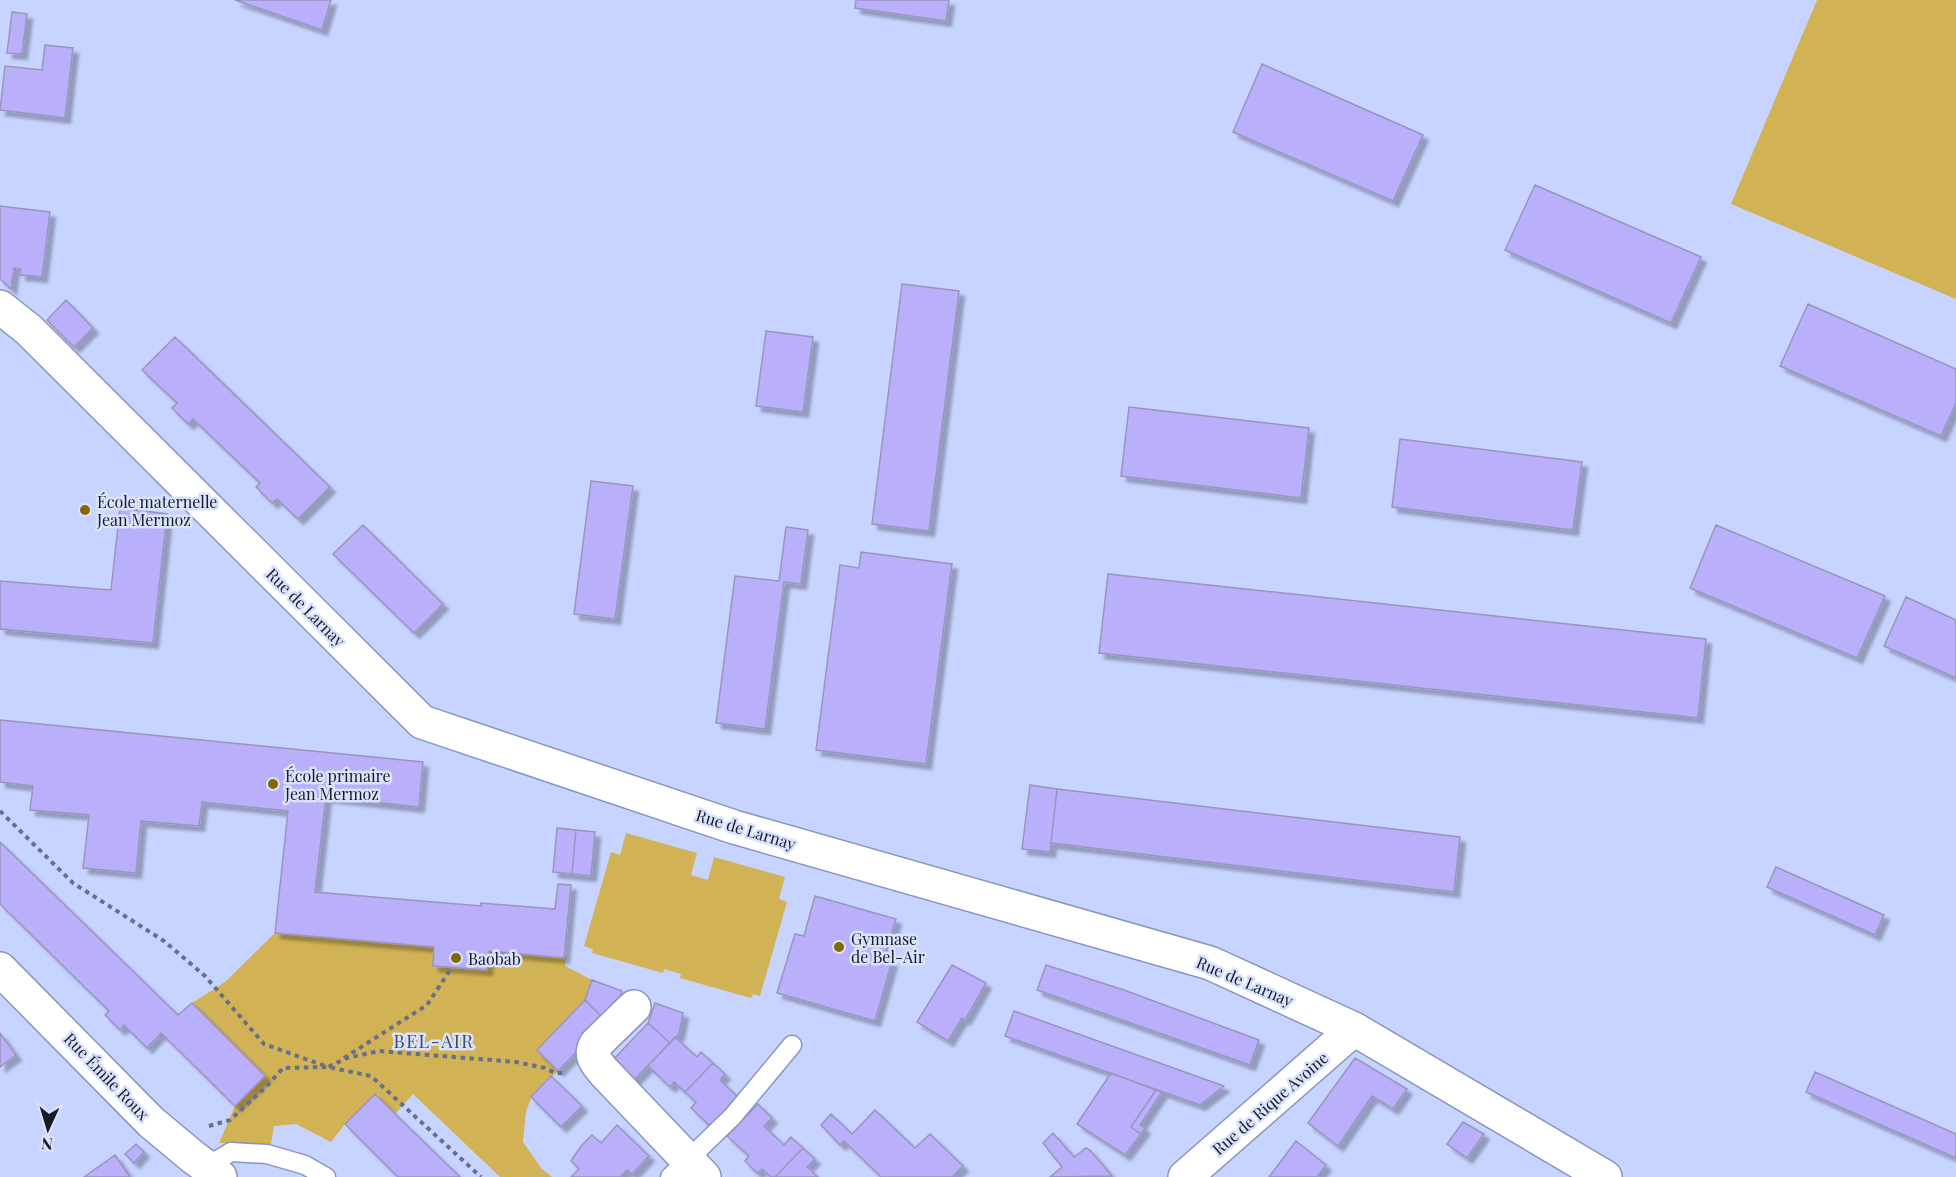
<svg xmlns="http://www.w3.org/2000/svg" width="1956" height="1177" font-family="'Playfair Display',serif">
	<style>
		.green { fill: #d1b254 }
		.building { fill: #baaffa; stroke: #9a94bd; stroke-width: 1.5; filter: url(#shadow) }
		.lines { fill: none; stroke-linecap: round; stroke-linejoin: round }
		.service-casing { stroke: #8895bc; stroke-width: 21 }
		.minor-casing { stroke: #8895bc; stroke-width: 36 }
		.path { stroke: #67708b; stroke-width: 4; stroke-dasharray: 4.5 4.5; stroke-linecap: butt }
		.service { stroke: #fff; stroke-width: 18 }
		.minor { stroke: #fff; stroke-width: 33 }
		.poi-dot { fill: #846903; stroke: #dae2fc; stroke-width: 2 }
		.labels { text-anchor: middle; dominant-baseline: central; stroke-width: 5; stroke-linejoin: round; paint-order: stroke }
		.poi-label { font-size: 16px; fill: #161a29; stroke: #dae2fc; text-anchor: start }
		.street-label { font-size: 16px; fill: #161a29; stroke: #dae2fc }
		.neighbourhood-label { font-size: 18px; letter-spacing: 1.5px; fill: #3f496c; stroke: #dae2fc }
	</style>
	<defs>
		<filter id="shadow"><feDropShadow dx="5.5" dy="5.5" stdDeviation="1.5" flood-color="#0004"/></filter>
	</defs>
	<rect width="100%" height="100%" fill="#c7d4ff"/>
	<path class="green" d="M1817,0H1956V299L1731,204Z
		M626,833L697,853L691,875L708,880L714,857L785,877L779,899L787,902L760,996L753,994L751,998L680,978L681,974L664,969L663,973L592,953L593,949L584,946L611,852L620,855Z
		M275,933L434,947L433,966L486,970L489,951L563,958L566,956L565,966L592,980L585,1000L537,1050L558,1071L531,1098L526,1112L523,1142L542,1169L552,1177H500L413,1094L395,1114L375,1094L345,1124L331,1142L296,1124L274,1126L271,1144L219,1143L235,1106L265,1076L192,1003L225,982Z"/>
	<path class="building" d="M235,0H331L322,30Z
		M856,0H949L946,21L855,8Z
		M12,12L27,14L22,54L7,53Z
		M45,45L73,48L65,118L0,110L5,66L42,70Z
		M1262,64L1423,135L1393,201L1233,132Z
		M1535,185L1701,257L1671,323L1505,250Z
		M0,206L50,212L42,277L20,275L21,269L14,268L11,289L0,279Z
		M902,284L959,291L929,531L872,524Z
		M66,300L93,328L74,347L47,320Z
		M1808,304L1956,369V403L1941,436L1780,366Z
		M766,331L813,337L803,412L756,406Z
		M175,337L330,487L298,519L277,499L272,503L256,487L260,483L193,419L188,424L172,408L177,403L142,370Z
		M1129,407L1309,428L1301,498L1121,476Z
		M1400,439L1582,462L1573,530L1392,507Z
		M591,481L633,486L615,619L574,614Z
		M120,508L167,514L153,643L0,629V581L111,590Z
		M363,525L443,604L414,633L333,554Z
		M1716,525L1885,596L1857,658L1690,588Z
		M786,527L808,530L801,584L784,582L765,729L716,723L735,576L779,581Z
		M861,552L952,564L926,764L816,750L840,565L859,568Z
		M1108,574L1706,639L1698,718L1099,653Z
		M1906,597L1956,620V678L1884,646Z
		M0,720L423,762L419,807L326,797L315,892L481,906V903L555,909L558,884L571,885L564,958L489,951L487,970L433,966L434,947L275,933L288,811L202,802L199,826L141,821L136,873L83,868L89,815L30,810L33,786L0,782Z
		M1030,785L1057,789L1050,852L1022,849Z
		M1057,789L1460,837L1454,892L1051,843Z
		M557,828L576,830L572,874L553,872Z
		M576,830L595,832L591,876L572,874Z
		M0,842L178,1015L192,1003L265,1076L235,1106L161,1033L147,1048L124,1025L120,1030L105,1015L109,1011L0,904Z
		M1776,867L1884,915L1875,935L1767,887Z
		M815,896L896,919L884,959L892,961L875,1021L777,993L795,934L804,936Z
		M952,965L986,983L965,1020L962,1018L948,1041L917,1022Z
		M1046,965L1124,990L1259,1040L1250,1065L1037,990Z
		M592,980L622,991L615,1012L606,1021L585,1000Z
		M585,1000L606,1021L558,1071L537,1050Z
		M655,1003L683,1013L679,1034L670,1043L648,1023Z
		M1014,1011L1224,1086L1200,1105L1005,1036Z
		M648,1023L670,1043L631,1083L610,1063Z
		M0,1033L16,1055L0,1067Z
		M675,1037L697,1057L701,1052L713,1063L685,1092L674,1082L670,1087L648,1066Z
		M1355,1058L1407,1089L1393,1109L1372,1096L1338,1146L1308,1123Z
		M713,1063L725,1074L720,1080L741,1100L713,1129L691,1108L696,1102L685,1092Z
		M1815,1072L1956,1134V1158L1806,1092Z
		M1111,1073L1156,1090L1131,1127L1141,1134L1125,1155L1077,1124Z
		M551,1076L582,1106L561,1127L531,1097Z
		M1156,1090L1162,1092L1140,1125L1145,1128L1141,1134L1131,1127Z
		M375,1094L395,1114L460,1177H398L345,1124Z
		M758,1104L772,1118L764,1126L784,1145L791,1137L803,1148L775,1177H771L762,1169L757,1173L745,1161L749,1156L727,1136Z
		M875,1110L915,1148L930,1134L963,1166L952,1177H881L844,1141L840,1145L821,1125L831,1114L852,1134Z
		M1463,1122L1484,1134L1467,1158L1447,1144Z
		M617,1125L649,1156L632,1174L627,1170L620,1177H571L579,1169L571,1161L581,1146L592,1135L601,1143Z
		M1053,1133L1074,1157L1086,1148L1090,1150L1112,1176L1050,1177L1062,1167L1043,1143Z
		M1296,1141L1326,1165L1317,1177H1269Z
		M136,1144L144,1152L134,1163L125,1154Z
		M803,1148L815,1159L807,1167L818,1177H775Z
		M115,1155L130,1177H84Z"/>
	<g class="lines">
		<g class="service-casing">
			<path id="service" d="M206,1167L231,1152L267,1154L305,1165L326,1177
				M670,1177L733,1116L792,1045"/>
		</g>
		<g class="minor-casing">
			<path id="minor" d="M0,307L29,330L422,722L734,827L1210,963L1354,1029L1605,1177
				M0,969L151,1122L193,1157L220,1177
				M634,1007L596,1044C589,1056 597,1063 604,1072L704,1177
				M1185,1177L1354,1029"/>
		</g>
		<path class="path" d="M0,811L73,883L164,941L205,976L264,1044L328,1067L347,1058L379,1051L516,1062L545,1068L555,1073H565
			M344,1058L427,1005L452,967
			M209,1126L230,1120L266,1087L283,1068L328,1067L371,1076L481,1177"/>
		<use href="#service" class="service"/>
		<use href="#minor" class="minor"/>
	</g>
	<g class="poi-dot">
		<circle cx="85" cy="510" r="6"/>
		<circle cx="273" cy="784" r="6"/>
		<circle cx="839" cy="947" r="6"/>
		<circle cx="456" cy="958" r="6"/>
	</g>
	<g class="labels">
		<g class="poi-label">
			<text x="97" y="501">École maternelle<tspan x="97" dy="18">Jean Mermoz</tspan></text>
			<text x="285" y="775">École primaire<tspan x="285" dy="18">Jean Mermoz</tspan></text>
			<text x="851" y="938">Gymnase<tspan x="851" dy="18">de Bel-Air</tspan></text>
			<text x="468" y="958">Baobab</text>
		</g>
		<g class="street-label">
			<text transform="translate(306 607) rotate(45)">Rue de Larnay</text>
			<text transform="translate(746 829) rotate(17)">Rue de Larnay</text>
			<text transform="translate(1245 981) rotate(23)">Rue de Larnay</text>
			<text transform="translate(107 1076) rotate(46)">Rue Émile Roux</text>
			<text transform="translate(1270 1103) rotate(-41)">Rue de Rique Avoine</text>
		</g>
		<g class="neighbourhood-label">
			<text x="434" y="1041">BEL-AIR</text>
		</g>
	</g>
	<g transform="translate(48 1129) rotate(184)" stroke="#dae2fc" stroke-width="4.5" paint-order="stroke">
	<path d="M0-4.5L10 22L0 15L-10 22Z" fill="#161a29"/>
	<text y="-9" font-size="16" font-weight="bold" text-anchor="middle" fill="#161a29">N</text>
	</g>
</svg>
